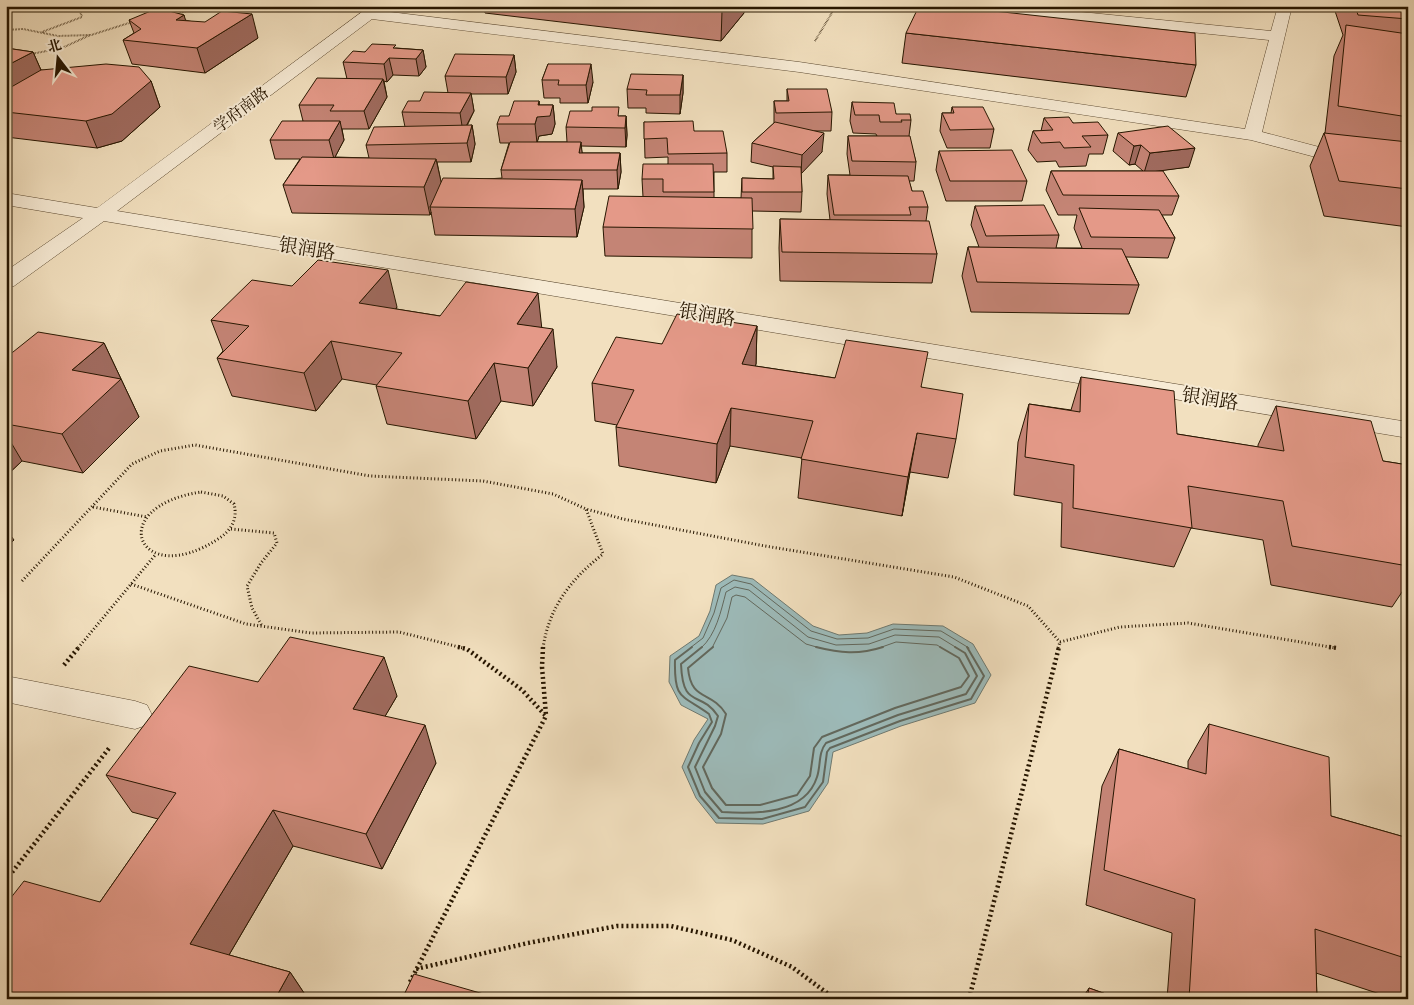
<svg xmlns="http://www.w3.org/2000/svg" width="1414" height="1005" font-family="'IM FELL Double Pica','Noto Serif SC',serif">
	<style>
		.water { fill: #9dbbba; stroke: #6e7970 }
		.lines { fill: none; stroke-linecap: round; stroke-linejoin: round }
		.shore-far1 { stroke: #62685d; stroke-width: 1 }
		.shore { stroke: #62685d; stroke-width: 2 }
		.minor-casing { stroke: #5a4830; stroke-width: 1 }
		.path-far2 { stroke: #271600; stroke-width: 2; stroke-dasharray: 0.5 1; stroke-linecap: butt }
		.path-far1 { stroke: #271600; stroke-width: 3; stroke-dasharray: 1 2.5; stroke-linecap: butt }
		.path { stroke: #271600; stroke-width: 4.5; stroke-dasharray: 2 3; stroke-linecap: butt }
		.minor { fill: #f7ebd5; fill-rule: evenodd }
		.wall { fill: #c48475; stroke: #271600 }
		.shaded-wall { fill: #a06b5f; stroke: #271600 }
		.building { fill: #e49988; stroke: #271600 }
		.labels { text-anchor: middle; dominant-baseline: central; stroke-width: 4; stroke-linejoin: round; paint-order: stroke }
		.far-street-label { font-size: 16px; fill: #271600; stroke: #f7ebd5 }
		.street-label { font-size: 19px; fill: #271600; stroke: #f7ebd5 }
	</style>
	<rect width="100%" height="100%" fill="#f2e0bf"/>
	<filter id="stains"><feTurbulence type="fractalNoise" baseFrequency=".004" numOctaves="4"/><feColorMatrix values="0 0 0 0 .2 0 0 0 0 .09 0 0 0 0 .02 0 0 0 .5 -.17"/></filter>
	<radialGradient id="worn" r=".72"><stop offset=".6" stop-color="#630" stop-opacity="0"/><stop offset="1" stop-color="#630" stop-opacity=".3"/></radialGradient>
	<path class="water" d="M732,575L753,579L813,626L839,635L867,633L893,624L943,626L973,644L991,675L975,703L901,726L833,752L828,783L809,811L763,824L716,823L696,798L682,767L694,740L708,719L681,705L669,682L670,656L699,636L710,611L716,585Z"/>
	<g class="lines">
		<path class="shore-far1" d="M690,648L703,638L714,613L721,588L734,580L751,584L811,631L837,639L868,638L894,629L941,631L969,648
			M701,648C716,635 721,611 726,592L735,587L749,590L808,637L836,645L869,644L895,635L939,637L957,648
			M712,648L727,618L732,597L736,595L745,597L806,644L820,648
			M879,648L896,642L937,645L942,648"/>
		<path class="shore" d="M692,647L675,660C674,700 681,694 709,714L712,722L699,743L688,767L700,796L719,818L762,819L805,807L823,782L827,752L830,748L900,721L971,699L984,676L967,647
			M702,647L681,664C683,711 700,689 718,716L715,726L695,767L705,792L722,812C755,814 805,815 817,777C821,765 818,753 826,743L898,715L966,694L977,676L965,653L955,647
			M713,647L688,668C691,702 711,690 726,714L721,734L703,767L712,788L726,805H760L797,795L810,776L814,748L822,737L895,708L961,687L969,676L959,658L940,647
			M816,647C840,653 858,655 883,647"/>
		<g class="minor-casing">
			<path id="minor" d="M370,6H387L382,11L799,62L1245,129L1269,40L975,10L968,6H1021L1271,31L1278,6H1292L1262,132L1338,152L1408,160V172L1338,163L1251,140L799,72L372,19L117,211L1408,422V438L104,221L14,286L6,287V271L83,218L6,205V193L97,208Z
				M6,676L135,701L147,705L152,715L147,725L135,729L6,702Z"/>
		</g>
		<path class="path-far2" d="M175,15L201,6
			M6,30L23,29L58,36L90,35
			M42,32L82,17L80,11L48,6
			M815,41L836,6
			M31,54L62,48L88,36L132,22"/>
		<path class="path-far1" d="M201,492L223,496L234,504C238,519 231,531 218,539C139,591 102,507 201,492Z
			M93,507L147,517
			M231,529L274,533L277,543L261,563L247,586L252,608L262,626
			M22,581L132,464L160,451L195,445L370,476L483,481L553,494L586,509L623,519L765,546L954,577L1028,606L1060,642
			M131,584L246,624L311,633L399,632L463,648
			M1060,642L1120,627L1188,623L1336,648
			M78,648L156,554
			M543,648C549,607 571,579 603,554L586,509
			M1058,648L1060,642"/>
		<path class="path" d="M543,647L542,667L546,715
			M1329,647L1337,648
			M64,665L79,647
			M6,880L110,747
			M416,969L528,943L617,926H671L732,940L792,967L835,999
			M410,982L546,716L522,690L467,649L458,647
			M969,999L1059,647"/>
		<use href="#minor" class="minor"/>
	</g>
	<path class="wall" d="M264,6H304L299,10Z
		M484,6H744V13L721,41L485,13Z
		M1336,6H1408V227L1324,216L1310,166L1324,133H1325L1334,56L1343,35L1335,11Z
		M184,15L185,20L258,38L205,73L132,64L123,40L134,33L129,20Z
		M906,33L1196,65L1186,97L902,63Z
		M6,48L33,52L41,70L151,81L160,107L122,141L97,148L6,137Z
		M396,48L423,50L426,67L419,76L393,75L387,82L384,81L387,97L369,129H342L344,140L335,157L369,158L366,145L405,127L402,112L420,101L448,93L445,76L514,55L516,72L508,94H471L474,111L467,126L472,125L475,144L471,162H437L441,182L502,178L501,170L509,143H500L497,124L509,116L539,101V105H553L555,124L552,134L539,136L537,142H567L566,127L620,116H626L627,135L626,147L581,146L582,153H620L621,172L618,189H583L584,207L577,237L435,235L431,212L430,215L292,213L283,185L300,159H275L270,140L303,121L299,105L347,79L343,62L365,52Z
		M548,64L593,82L588,103H560V98H544L542,80Z
		M683,75V93L680,114L646,113V108H628L627,89Z
		M787,89L832,112L831,131H814L822,152L801,173L802,192L801,212L752,211V258L605,256L603,227L643,197L642,179L668,164V157L645,158L644,122L694,131L727,153V172H714V198H741L742,178L773,179V167L751,162L752,143L774,123V101H787Z
		M852,102L896,114L911,120L909,136L916,162L914,181H909L912,191L928,207L926,221L937,254L932,283L780,281L779,248L780,219L830,220L827,194L828,175H850L847,154L848,136H877L876,134L853,133L850,121Z
		M952,107L994,129L990,148H947L940,131L942,113H951Z
		M1044,118L1073,123L1108,135L1103,154H1089L1086,166L1059,167L1056,161L1037,162L1028,150L1033,131H1041Z
		M1118,133L1189,167L1155,171L1179,196L1172,215H1162L1175,238L1168,258L1126,257L1139,285L1129,314L971,312L962,276L968,247H979L971,225L975,206L1059,235L1056,248H1082L1074,228L1077,215H1058L1046,190L1051,171H1143L1135,164L1129,165L1113,151Z
		M939,151L1027,181L1022,201H946L936,170Z
		M397,307L396,309L440,316L542,327L557,367L533,406L501,401L476,439L387,424L376,386L377,385L342,379L316,411L232,396L217,358L223,351L211,320Z
		M757,326L756,364L755,366L835,378L922,387L956,439L948,478L910,472L902,516L798,498L802,458L730,446L716,483L619,466L616,427L617,425L595,421L592,383L662,344Z
		M104,343L139,417L83,473L22,461L6,476V355Z
		M1081,377L1177,434L1258,447V445L1276,406L1383,461L1408,465V583L1392,607L1271,585L1263,540L1191,528L1174,567L1061,547L1062,503L1014,495L1018,442L1029,404L1071,410Z
		M258,682L397,696L385,716L436,763L382,869L293,846L229,955L290,972L308,999H6L100,902L158,819L132,812L106,775Z
		M1209,724L1331,816L1408,838V997L1405,999H1395L1316,973L1317,999H1167L1172,933L1086,905L1102,786L1119,749L1188,769V761Z
		M1089,988L1120,999H1082Z"/>
	<path class="shaded-wall" d="M298,6H304L299,10Z
		M726,6H744V13L721,41L722,11Z
		M252,14L258,38L205,73L197,48Z
		M184,15L191,39L176,20Z
		M423,50L426,67L419,76L416,59Z
		M33,52L44,77L6,98V66Z
		M514,55L516,72L508,94L506,77Z
		M389,58L393,75L387,82L384,64Z
		M591,64L593,82L588,103L586,85Z
		M683,75V93L680,114V95Z
		M383,79L387,97L369,129L364,111Z
		M151,81L160,107L122,141L97,148L86,121Z
		M471,93L474,111L463,132L460,113Z
		M539,101L541,117L553,105L555,124L552,134L539,136L537,143L535,124L537,117Z
		M626,116L627,135L626,147L625,128Z
		M340,121L344,140L334,159L329,140Z
		M472,125L475,144L471,162L467,143Z
		M824,133L822,152L801,174L802,155Z
		M581,142L583,161L579,153Z
		M1141,145L1135,164L1129,165L1134,146Z
		M1195,148L1189,167L1144,173L1150,153Z
		M620,153L621,172L618,189L617,170Z
		M436,159L442,186L430,207L431,212L430,215L424,187Z
		M582,180L584,207L577,237L575,209Z
		M388,270L397,307L369,341L359,303Z
		M538,293L542,330L517,324Z
		M757,326L756,364L741,402L742,364Z
		M553,329L557,367L533,406L528,368Z
		M331,341L342,379L316,411L304,373Z
		M104,343L139,417L83,473L62,434L72,370Z
		M494,363L501,401L476,439L468,401Z
		M731,408L730,446L716,483L717,444Z
		M917,433L910,472L902,516L908,477Z
		M6,434L22,461L6,476Z
		M6,529L14,540L6,548Z
		M384,657L397,696L367,747L353,709Z
		M425,725L436,763L382,869L366,834Z
		M273,810L293,846L216,977L190,944Z
		M290,972L308,999H275Z"/>
	<path class="building" d="M677,6H726L722,11Z
		M919,6H948L1195,33L1196,65L906,33Z
		M1355,6H1408V19L1358,15Z
		M158,8L184,15L176,20L205,22L222,11L252,14L197,48L123,40L141,29L129,20Z
		M1346,25L1408,34V117L1338,106Z
		M372,44L396,45L393,48L423,50L416,59L389,58L384,64L343,62L353,51L365,52Z
		M6,48L33,52L6,66Z
		M455,54L514,55L506,77L445,76Z
		M106,64L139,67L151,81L112,114L86,121L6,112V90L41,70Z
		M548,64H591L586,85H558L559,80H542Z
		M631,74L683,75L680,95H646L647,90L627,89Z
		M317,78L383,79L364,111H330L334,105H299Z
		M787,89H827L832,112L776,113L774,101H789Z
		M424,92L471,93L460,113L402,112L408,101H420Z
		M514,101H539L538,105H553L550,116L537,117L535,124H497L500,116H509Z
		M852,102L894,103L896,114H910L911,120H901L902,122H880L879,115H855Z
		M592,107H619L618,116H626L625,128L566,127L570,111H592Z
		M952,107H983L994,129L950,130L942,113H954Z
		M1069,117L1073,123L1098,122L1108,135L1082,136L1091,147L1064,148L1060,142L1041,143L1033,131L1053,130L1044,118Z
		M282,121H340L329,140H270Z
		M693,121L694,131H723L727,153L668,154L667,138L644,139V122Z
		M775,122L824,133L802,155L752,143Z
		M472,125L467,143L366,145L374,127Z
		M1168,126L1195,148L1150,153L1141,145L1134,146L1118,133Z
		M1324,133L1408,142V189L1339,181Z
		M848,136H910L916,162L852,161Z
		M510,142H581L579,153H620L617,170H501Z
		M1012,150L1027,181H950L939,151Z
		M302,157L436,159L424,187L283,185Z
		M643,164H713L714,192H663V179H642Z
		M773,166L801,167L802,192H742V178L774,179Z
		M1051,171H1163L1179,196L1063,195Z
		M828,175L908,176L912,191H923L928,207H909L911,215H834Z
		M443,178L582,180L575,209L430,207Z
		M609,196L752,198L753,229L603,227Z
		M1044,205L1059,235L986,236L975,206Z
		M1079,208L1159,210L1175,238L1091,237Z
		M780,219L929,221L937,254L782,252Z
		M968,247L1122,249L1139,285L977,282Z
		M318,260L388,270L359,303L440,316L466,282L538,293L517,324L553,329L528,368L494,363L468,401L376,386L402,353L331,341L304,373L217,358L249,326L211,320L252,280L292,286Z
		M677,314L757,326L742,364L835,378L846,340L928,352L921,387L963,394L956,439L917,433L908,477L801,459L813,421L731,408L717,444L616,427L634,390L592,383L616,337L662,344Z
		M38,332L104,343L72,370L121,379L62,434L6,424V355L8,356Z
		M1081,377L1174,391L1177,434L1284,451L1276,406L1371,421L1383,461L1408,465V516L1403,515L1408,531V566L1292,546L1283,501L1188,486L1192,528L1073,508L1074,465L1025,457L1029,404L1080,412Z
		M290,637L384,657L353,709L425,725L366,834L273,810L190,944L290,972L275,999H6V904L24,881L100,902L176,793L106,775L189,666L258,682Z
		M1209,724L1329,757L1331,816L1408,838V959L1315,929L1317,999H1189L1195,899L1104,870L1119,749L1206,774Z
		M414,974L501,999H402Z
		M1089,988L1120,999H1087Z"/>
	<g class="labels">
		<g class="far-street-label">
			<text transform="translate(241 110) rotate(-37)">学府南路</text>
		</g>
		<g class="street-label">
			<text transform="translate(307 249) rotate(9)">银润路</text>
			<text transform="translate(707 315) rotate(9)">银润路</text>
			<text transform="translate(1210 399) rotate(9)">银润路</text>
		</g>
	</g>
	<rect width="1414" height="1005" fill="none" stroke="#f2e0bf" stroke-width="25"/>
	<rect x="8" y="8" width="1399" height="990" fill="none" stroke="#271600" stroke-width="2.5"/>
	<rect x="12" y="12" width="1389" height="980" fill="none" stroke="#271600"/>
	<g transform="translate(58 58) rotate(344)" stroke="#f7ebd5" stroke-width="4" paint-order="stroke">
	<path d="M0-4L9 19L0 12L-9 19Z" fill="#271600"/>
	<text y="-8" font-size="14" font-weight="bold" text-anchor="middle" fill="#271600">北</text>
	</g>
	<rect width="100%" height="100%" filter="url(#stains)"/>
	<rect width="100%" height="100%" fill="url(#worn)"/>
</svg>
